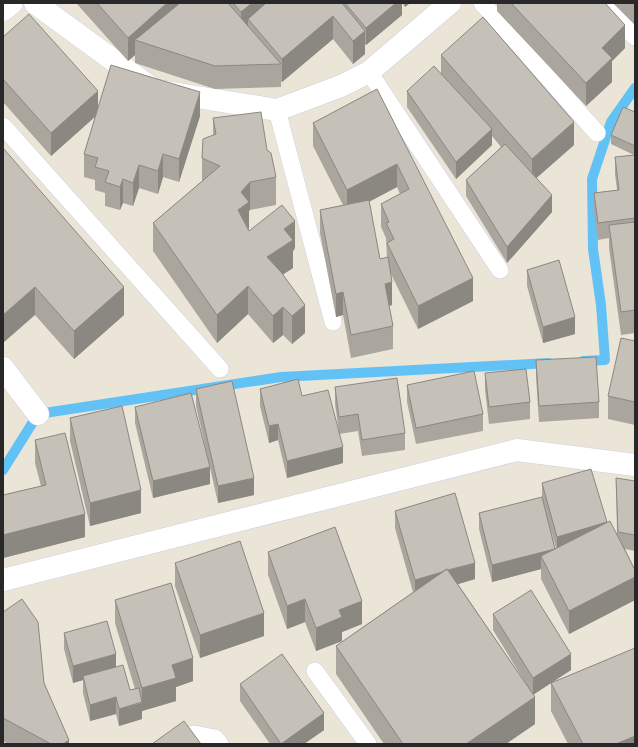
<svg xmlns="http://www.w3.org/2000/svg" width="638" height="747" font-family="Manrope,sans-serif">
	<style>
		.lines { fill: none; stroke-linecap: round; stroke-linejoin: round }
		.stream { stroke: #62c2f6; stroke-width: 10 }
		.service-casing { stroke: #cdcfe2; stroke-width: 18 }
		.minor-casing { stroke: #cdcfe2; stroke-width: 23 }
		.service { stroke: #fff; stroke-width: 17 }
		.minor { stroke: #fff; stroke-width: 22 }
		.wall { fill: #aaa69e; fill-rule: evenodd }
		.shaded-wall { fill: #8b8781 }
		.building { fill: #c6c1b8; stroke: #8b8781 }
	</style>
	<rect width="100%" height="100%" fill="#ebe5d8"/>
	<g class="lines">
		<path class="stream" d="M583,361L605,360L601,305L593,249L592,179L611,122L635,88
			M3,470L38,414L281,377L549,363"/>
		<g class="service-casing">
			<path id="service" d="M482,3L597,133
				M601,3L635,37
				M369,72L500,270
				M277,110L333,322
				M3,126L220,369
				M315,671L368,744
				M177,744L194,734L215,738L220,744"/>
		</g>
		<g class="minor-casing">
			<path id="minor" d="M35,3L154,90L277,110L341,86L369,72L450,3
				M3,10L12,3
				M3,368L38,414
				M3,580L517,450L635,465"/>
		</g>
		<use href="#service" class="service"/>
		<use href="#minor" class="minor"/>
	</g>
	<path class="wall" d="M77,3H402V15L366,45L365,44V54L353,64L333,39L282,82L281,81V87L215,89L135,63V55L128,61L77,4Z
		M402,3H410L405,7Z
		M497,3H605L625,48L612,61V82L586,106L497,11Z
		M613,3H635V23L634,24Z
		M3,37L98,108L200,116L179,182L163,177L158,194L139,188L133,206L123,203L120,210L105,206V193L95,190V180L84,177V154L96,116L51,156L3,102Z
		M441,55L574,145L536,178L552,212L507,263L466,196V180L501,147L492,136V145L456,179L407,107V91L441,74Z
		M377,89L473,301L418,329L391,274L392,305L389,306L393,326V349L351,358L343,315L336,317L320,233V210L343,205L313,146V123ZM397,187L400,194L381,204V227L386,238L387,258L380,259L369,202Z
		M635,112V333L621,335L609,248V238L598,240L594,210V193L617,190L615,174V157L634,155L611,144V135Z
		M213,118L267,150L276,177V205L250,210L249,211L248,230L249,231L295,248L293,251V268L283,274L305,333L292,344L283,335L273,343L248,314L217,343L153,251V223L202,181V158L213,135Z
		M3,148L124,315L74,359L35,315Z
		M527,270L575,334L543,343L527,286Z
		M635,341V425L608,419V396Z
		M536,360L599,402V418L539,422L536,377Z
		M485,373L530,402V419L489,424L485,390Z
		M407,385L483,414V431L416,444L407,402Z
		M335,387L405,433V450L362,456L358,431L339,434L343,463L287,478L278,440L269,443L260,406V389L302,396L339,432L335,404Z
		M196,389L254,495L218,503L196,406Z
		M135,407L210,484L153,498L135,423Z
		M70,418L141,513L90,526L70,441Z
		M35,440L85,537L3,558V495L41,486L35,463Z
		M616,478L635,481V551L625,549L635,570V600L569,634L541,579V569L492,582L479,529V513L542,497V483L607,522L617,534ZM550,527L556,548H555Z
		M395,511L475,579L458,584L526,684L493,630V614L571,670L533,694L535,724L506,744H384L336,674V646L413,592L395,528Z
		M268,552L362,624L342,632V641L316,651L305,622L287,629L268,575Z
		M175,563L264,636L200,658L175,586Z
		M115,600L193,681L176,687V701L142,711V719L119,726L116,714L90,721L83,693V680L73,683L64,649V633L116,667L130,690L135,689L115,623Z
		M3,612L44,683L69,744H8L3,741Z
		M551,683L635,744H568L551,711Z
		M240,684L324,730L304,744H270L240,701Z"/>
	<path class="shaded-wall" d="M167,3H193L135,40V55L128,61V38Z
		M252,3H278L248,19V30L241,36V12Z
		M396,3H402V15L366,45V28Z
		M405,3H410L405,7Z
		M634,3H635V23L634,24Z
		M333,16V39L282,82V59Z
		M625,25V48L612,61V82L586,106V83L602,48Z
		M365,31V54L353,64V41Z
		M98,91V114L51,156V133Z
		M200,92V116L179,182V159Z
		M574,122V145L532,182V159Z
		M492,129V145L456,179V162Z
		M163,154V177L158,194V171Z
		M397,164V187L347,213V190Z
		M139,165V188L133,206V183Z
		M123,179V203L120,210V187Z
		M250,182V210L249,211V230L238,210L241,192Z
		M552,195V212L507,263V247Z
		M295,221V248L293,251V268L267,285V257L284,229Z
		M473,278V301L418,329V306Z
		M392,282V305L385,307V284Z
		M248,286V314L217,343V315Z
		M35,287V315L3,343V315Z
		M124,287V315L74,359V331Z
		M343,292V315L336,317V294Z
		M305,305V333L292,344V316Z
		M283,307V335L273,343V316Z
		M575,317V334L543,343V327Z
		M278,424V440L269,443V426Z
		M343,447V463L287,478V461Z
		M210,467V484L153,498V481Z
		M254,478V495L218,503V486Z
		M141,490V513L90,526V503Z
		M85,514V537L3,558V535Z
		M607,522L557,553V537Z
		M555,549L541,556V569L492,582V565Z
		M475,563V579L415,597V580Z
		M635,577V600L569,634V611Z
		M305,599V622L287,629V606Z
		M362,601V624L342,632V641L316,651V628L339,610Z
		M264,613V636L200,658V635Z
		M116,654V671L83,676V680L73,683V666Z
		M571,654V670L533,695V678Z
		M193,658V681L176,687V701L142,711V719L119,726V709L142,703V688L172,665Z
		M116,697V714L90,721V705Z
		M535,697V724L506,744H466Z
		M324,713V730L304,744H281Z
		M635,736V744H616Z
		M69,740V744H63Z"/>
	<path class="building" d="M97,3H167L128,38Z
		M180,3H228L281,64L215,66L135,40Z
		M233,3H252L241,12Z
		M266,3H342L365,31L353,41L333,16L282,59L248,19Z
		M345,3H396L366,28Z
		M511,3H605L625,25L602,48L612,58L586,83Z
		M29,14L98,91L51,133L3,79V37Z
		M483,17L574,122L532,159L441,55Z
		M111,65L200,92L179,159L163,154L158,171L139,165L133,183L123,179L120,187L105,182L109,171L95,167L98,158L84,154Z
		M434,66L492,129L456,162L407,91Z
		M377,89L473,278L418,306L387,243L394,239L386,223L389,222L381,204L409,189L397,164L347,190L313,123Z
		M623,107L635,112V146L611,135Z
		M261,112L267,150L271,153L276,177L250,182L241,192L249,202L238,210L249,231L282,205L295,221L284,229L293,240L267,257L281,272L305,305L292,316L283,307L273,316L248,286L217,315L153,223L220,166L202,158L203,139L216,134L213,118Z
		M505,144L552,195L507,247L466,180Z
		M3,148L124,287L74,331L35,287L3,315Z
		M635,155V218L598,223L594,193L619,190L615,157Z
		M369,200L380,259L388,257L392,282L385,284L393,326L351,335L343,292L336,294L320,210Z
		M635,222V310L621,312L609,225Z
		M559,260L575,317L543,327L527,270Z
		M621,338L635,341V402L608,396Z
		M596,357L599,402L539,406L536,360Z
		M526,369L530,402L489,407L485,373Z
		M474,371L483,414L416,428L407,385Z
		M397,378L405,433L362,440L358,414L339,417L335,387Z
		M298,379L302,396L328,390L343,447L287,461L278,424L269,426L260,389Z
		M232,381L254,478L218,486L196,389Z
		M191,393L210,467L153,481L135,407Z
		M122,406L141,490L90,503L70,418Z
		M65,433L85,514L3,535V495L46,485L35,440Z
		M591,469L607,522L557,537L542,483Z
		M616,478L635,481V535L618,532Z
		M455,493L475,563L448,570L447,569L442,572L415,580L395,511Z
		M542,497L555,549L492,565L479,513Z
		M610,521L635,570V577L569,611L541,556Z
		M335,527L362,601L339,610L342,617L316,628L305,599L287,606L268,552Z
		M240,541L264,613L200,635L175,563Z
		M447,569L535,697L466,744H403L336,646Z
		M171,583L193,658L172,665L176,678L142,688L115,600Z
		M531,590L571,654L533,678L493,614Z
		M22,599L38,622L44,683L69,740L63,744H51L3,718V612Z
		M107,621L116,654L73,666L64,633Z
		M635,648V736L616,744H583L551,683Z
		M282,654L324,713L281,744L240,684Z
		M123,665L130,690L139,688L142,702L119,709L116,697L90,705L83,676Z
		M184,721L201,744H152Z"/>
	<rect width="638" height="747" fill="none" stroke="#282828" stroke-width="8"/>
</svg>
